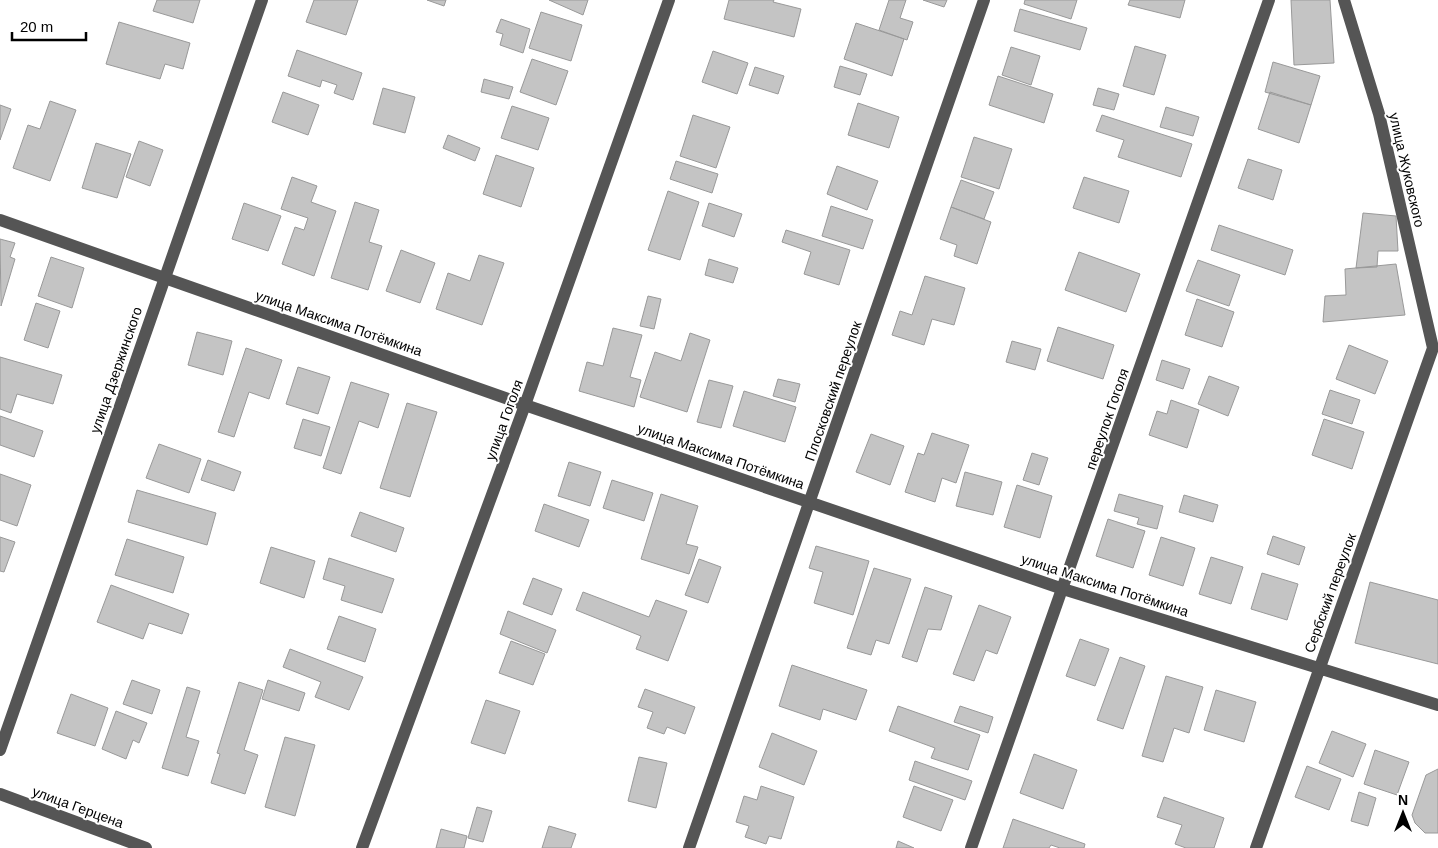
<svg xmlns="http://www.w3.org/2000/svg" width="1438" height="848" font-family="Helvetica,sans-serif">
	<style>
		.building { fill: #c4c4c4; stroke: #999 }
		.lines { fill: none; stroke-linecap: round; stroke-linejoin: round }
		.minor { stroke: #555; stroke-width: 12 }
		.labels { text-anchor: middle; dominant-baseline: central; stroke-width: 4; stroke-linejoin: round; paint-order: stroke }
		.street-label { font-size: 14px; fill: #000; stroke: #fff }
	</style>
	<rect width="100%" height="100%" fill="#fff"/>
	<path class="building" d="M157,0H200L193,23L153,11Z
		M314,0H358L346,35L306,22Z
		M427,0H446L444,6Z
		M549,0H588L583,15Z
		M729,0H774L773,2L801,9L794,37L724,19Z
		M889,0H906L900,18L913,22L907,40L879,30Z
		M923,0H947L944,7Z
		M1025,0H1077L1071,19L1024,4Z
		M1130,0H1185L1180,18L1128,5Z
		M1291,0H1330L1334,63L1294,65Z
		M1020,9L1087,28L1080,50L1014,31Z
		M541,12L582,25L571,61L529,48Z
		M501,19L530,29L523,53L500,45L503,34L496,32Z
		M119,22L190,43L183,69L165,64L160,79L106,64Z
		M856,23L904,39L892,76L844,59Z
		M1135,46L1166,55L1154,95L1123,86Z
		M1011,47L1040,56L1031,85L1002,75Z
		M297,50L362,73L353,100L334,93L337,85L322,80L320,87L288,76Z
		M713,51L748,63L737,94L702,82Z
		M532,59L568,71L556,105L520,92Z
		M1273,62L1320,76L1311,105L1265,92Z
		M840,66L867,74L860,95L834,87Z
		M755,67L784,76L778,94L749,85Z
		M998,76L1053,94L1044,123L989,105Z
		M484,79L513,87L509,99L481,92Z
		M383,88L415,97L405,133L373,124Z
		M1098,88L1119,94L1114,110L1093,105Z
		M283,92L319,105L308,135L272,122Z
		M1270,92L1311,105L1299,143L1258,129Z
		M50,101L76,110L50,181L13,168L28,125L40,129Z
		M858,103L899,117L889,148L848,135Z
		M0,105L11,109L0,140Z
		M512,106L549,118L538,150L501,138Z
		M1166,107L1199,117L1193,136L1160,127Z
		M693,115L730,127L716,168L680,156Z
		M1102,115L1192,144L1181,177L1118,157L1124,140L1096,131Z
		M448,135L480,148L475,161L443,148Z
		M974,137L1012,149L999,189L961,177Z
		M139,141L163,150L150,186L126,177Z
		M96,143L131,154L117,198L82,188Z
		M496,155L534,168L521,207L483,194Z
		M1248,159L1282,170L1273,200L1238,188Z
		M676,161L718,174L712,193L670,179Z
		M837,166L878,181L867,210L827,194Z
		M292,177L317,186L311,202L336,211L314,276L282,264L295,227L304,230L308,218L281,209Z
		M1084,177L1129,191L1119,223L1073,208Z
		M961,180L994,192L984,219L951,207Z
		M668,191L699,202L680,260L648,250Z
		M355,202L379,210L369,242L382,246L368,290L331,278Z
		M244,203L281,216L268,251L232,239Z
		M709,203L742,214L734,237L702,226Z
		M831,206L873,220L863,249L822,236Z
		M951,207L991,222L977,264L954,256L957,245L940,239Z
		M1363,213L1396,216L1398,251H1378L1377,267L1356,268Z
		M1219,225L1293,250L1285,275L1211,250Z
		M786,230L850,250L839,285L804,274L811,252L782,242Z
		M0,239L15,243L10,257L15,259L1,306Z
		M401,250L435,263L420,303L386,291Z
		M1079,252L1140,274L1126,312L1065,290Z
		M479,255L504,263L482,325L436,309L448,273L470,281Z
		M51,257L84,268L72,308L38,296Z
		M709,259L738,268L733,283L705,275Z
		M1198,260L1240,275L1229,306L1186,291Z
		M1396,264L1405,315L1323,322L1325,296L1346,295L1345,269Z
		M925,276L965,288L954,325L932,319L924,345L892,335L900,311L912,315Z
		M648,296L661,299L654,329L640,326Z
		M1197,299L1234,312L1222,347L1185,335Z
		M36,303L60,311L48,348L24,340Z
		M1058,327L1114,345L1103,379L1047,361Z
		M613,328L642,335L630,377L641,380L634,407L579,391L587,362L603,366Z
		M197,332L232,341L223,375L188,365Z
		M690,333L710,340L687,412L640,397L655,352L681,361Z
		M1012,341L1041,349L1035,370L1006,362Z
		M1349,345L1388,361L1375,394L1336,379Z
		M246,348L282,360L269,399L249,392L234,437L218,432Z
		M0,357L62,375L53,404L17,394L11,413L0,409Z
		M1162,360L1190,369L1183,389L1156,380Z
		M298,367L330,377L318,414L286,404Z
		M1209,376L1239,387L1228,416L1198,404Z
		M778,379L800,384L795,402L773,396Z
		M709,380L733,386L721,428L697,422Z
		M351,382L389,394L378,428L359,421L341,474L323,468Z
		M1330,390L1360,400L1352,424L1322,414Z
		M744,391L796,407L785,442L733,426Z
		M1171,400L1199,410L1187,448L1149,435L1157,411L1167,414Z
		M407,403L437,412L410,497L380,488Z
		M0,416L43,431L34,457L0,445Z
		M303,419L330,427L321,456L294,448Z
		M1324,419L1364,432L1352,469L1312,455Z
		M932,433L969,445L956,483L942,478L935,502L905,492L918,453L924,455Z
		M871,434L904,446L890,485L856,472Z
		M159,444L201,459L189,493L146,478Z
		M1032,453L1048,458L1039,485L1023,480Z
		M208,460L241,472L234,491L201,480Z
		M569,462L601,472L590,506L558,496Z
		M965,472L1002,482L993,515L956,506Z
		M0,474L31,485L17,526L0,520Z
		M612,480L653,493L644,521L603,508Z
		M1017,485L1052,496L1040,538L1004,527Z
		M137,490L216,513L207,545L128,522Z
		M661,494L698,506L686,544L698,547L689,574L641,559Z
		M1119,494L1163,506L1157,529L1137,524L1139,518L1114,511Z
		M1184,495L1218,505L1213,522L1179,512Z
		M544,504L589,520L579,547L535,531Z
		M360,512L404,528L396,552L351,536Z
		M1108,519L1145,531L1133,568L1096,556Z
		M1273,536L1305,547L1299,565L1267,554Z
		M0,537L15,542L4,572L0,571Z
		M1161,537L1195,548L1183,586L1149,575Z
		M127,539L184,557L173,593L115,575Z
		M816,546L869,561L853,615L814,603L823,572L809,568Z
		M271,547L315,561L304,598L260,583Z
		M1211,557L1243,567L1231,604L1199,594Z
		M329,558L394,579L382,613L341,600L345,586L323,579Z
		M699,559L721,567L708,603L685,595Z
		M874,568L911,579L889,644L876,640L871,655L847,648Z
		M1262,573L1298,584L1287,620L1251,609Z
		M533,578L562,589L552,615L523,604Z
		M1370,582L1438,600V664L1355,643Z
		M111,585L189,614L182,634L149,623L143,639L97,622Z
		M925,587L952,596L941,630L928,629L917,662L902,657Z
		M583,592L649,617L656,600L687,611L668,661L636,649L641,636L576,610Z
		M979,605L1011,617L997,654L986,650L974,681L953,674Z
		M508,611L556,630L547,653L500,634Z
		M339,616L376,629L365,662L327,649Z
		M1080,639L1109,649L1095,686L1066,676Z
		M511,641L545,654L533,685L499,673Z
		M290,649L363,677L349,710L315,697L321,682L283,667Z
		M1120,657L1145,666L1123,729L1097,720Z
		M792,665L867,690L856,720L823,709L820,720L779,706Z
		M1166,676L1203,687L1189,733L1174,728L1163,762L1142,756Z
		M132,680L160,690L152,714L123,704Z
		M268,680L305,693L299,711L262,699Z
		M239,682L263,690L244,750L258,755L245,794L211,783L220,754L217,753Z
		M187,687L200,691L186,737L199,741L188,776L162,768Z
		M645,689L695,707L685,734L667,727L664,734L647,728L653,712L638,707Z
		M1216,690L1256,702L1244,742L1204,730Z
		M71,694L108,708L95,746L57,733Z
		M486,700L520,711L505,754L471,743Z
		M898,706L980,735L968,770L931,758L935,748L889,731Z
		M960,706L993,717L988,733L954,722Z
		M116,711L147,723L139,743L133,740L126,759L102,749Z
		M1332,731L1366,744L1353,777L1319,763Z
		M772,733L817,751L804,785L759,767Z
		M285,737L315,745L295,816L265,807Z
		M1375,750L1409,762L1397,795L1364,784Z
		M1034,754L1077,770L1063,809L1020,793Z
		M639,757L667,763L656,808L628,801Z
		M915,761L972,781L965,800L909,780Z
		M1307,766L1341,779L1329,810L1295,797Z
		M1438,769V833H1425L1415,823L1412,815L1426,775Z
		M761,786L794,797L781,839L769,836L766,844L745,837L749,826L736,822L744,796L757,800Z
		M914,786L953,800L941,831L903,817Z
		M1359,792L1376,798L1368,826L1351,821Z
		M1164,797L1224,818L1214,848H1186L1175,844L1182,825L1157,817Z
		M477,807L492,811L483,842L468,838Z
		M1013,819L1085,844L1084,848H1060L1051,845L1049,848H1003Z
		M549,826L576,834L571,848H542Z
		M441,829L467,836L464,848H436Z
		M898,841L914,848H896Z"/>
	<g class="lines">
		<path class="minor" d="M0,220L525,405L1063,589L1438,705
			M0,750L262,0
			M0,794L146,848
			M362,848L525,405L669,0
			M689,848L984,0
			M971,848L1269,0
			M1256,848L1433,348L1379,114L1344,0"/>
	</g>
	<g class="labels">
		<g class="street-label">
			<text transform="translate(1407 170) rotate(77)">улица Жуковского</text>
			<text transform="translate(339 323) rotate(19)">улица Максима Потёмкина</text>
			<text transform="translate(116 370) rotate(-71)">улица Дзержинского</text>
			<text transform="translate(833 391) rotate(-71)">Плосковский переулок</text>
			<text transform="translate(1107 419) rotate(-71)">переулок Гоголя</text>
			<text transform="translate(504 420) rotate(-70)">улица Гоголя</text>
			<text transform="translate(721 456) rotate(19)">улица Максима Потёмкина</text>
			<text transform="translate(1105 585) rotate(18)">улица Максима Потёмкина</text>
			<text transform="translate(1330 593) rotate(-70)">Сербский переулок</text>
			<text transform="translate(78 807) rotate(20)">улица Герцена</text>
		</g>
	</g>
	<g transform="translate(1403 813)" stroke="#ffffff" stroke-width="4" paint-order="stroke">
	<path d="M0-4L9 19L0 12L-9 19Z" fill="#000000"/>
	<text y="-8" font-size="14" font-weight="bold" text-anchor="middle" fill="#000000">N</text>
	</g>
	<path d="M12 32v8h74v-8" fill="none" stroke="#000000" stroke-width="2.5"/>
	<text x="20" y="32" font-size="15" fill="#000000" stroke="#ffffff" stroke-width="4" paint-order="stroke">20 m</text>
</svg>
